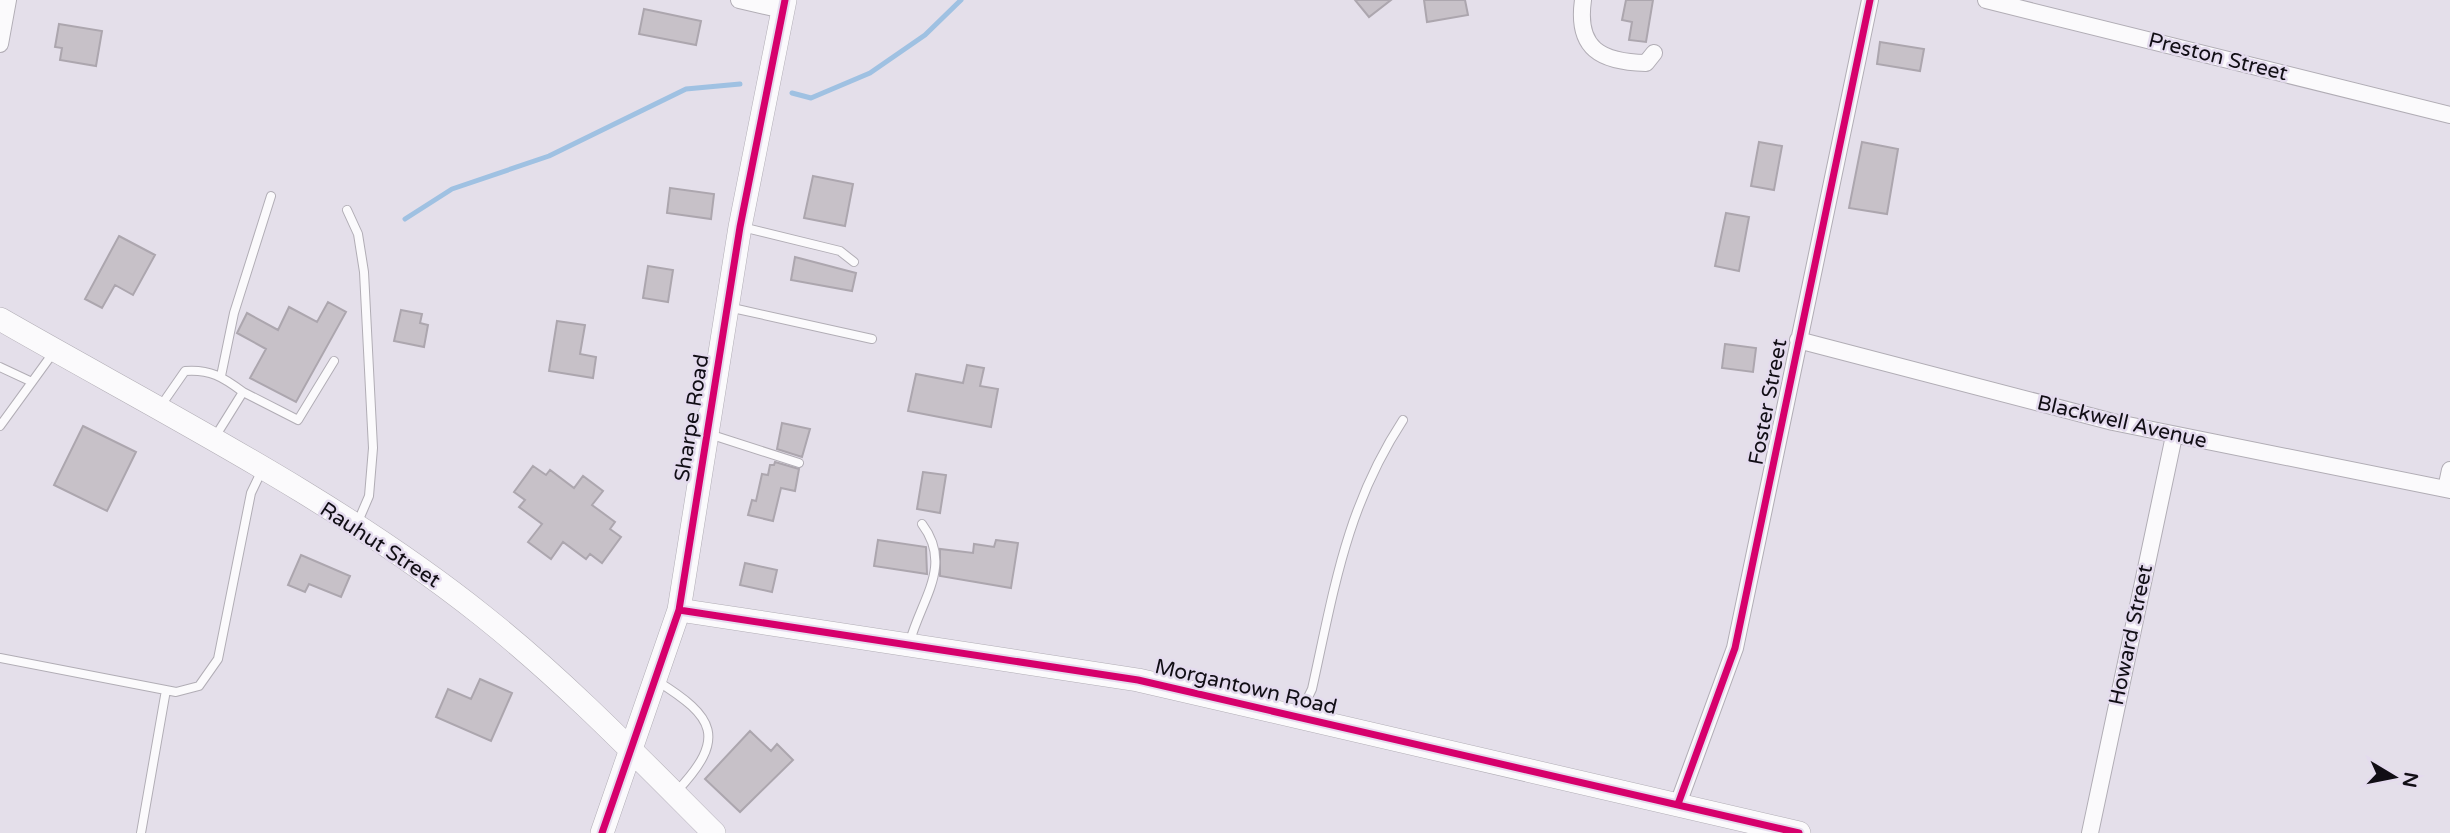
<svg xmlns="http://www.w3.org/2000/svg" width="2450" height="833" font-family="'Varela Round',sans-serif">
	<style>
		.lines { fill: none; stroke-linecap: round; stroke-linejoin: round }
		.stream { stroke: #9fc1e2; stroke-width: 5 }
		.building { fill: #c7c1c8; stroke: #aca6ae; stroke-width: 2 }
		.lane-casing { stroke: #b1adb5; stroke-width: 10 }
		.street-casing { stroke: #b1adb5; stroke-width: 18 }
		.secondary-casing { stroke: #b1adb5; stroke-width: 24 }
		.lane { stroke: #fbfafc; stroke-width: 8 }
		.street { stroke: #fbfafc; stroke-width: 16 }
		.secondary { stroke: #fbfafc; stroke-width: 23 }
		.cycleway-casing { stroke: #e4dbee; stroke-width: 11 }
		.cycleway { stroke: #d6006c; stroke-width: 7 }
		.labels { text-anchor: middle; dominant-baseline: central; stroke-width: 5; stroke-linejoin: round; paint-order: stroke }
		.street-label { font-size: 21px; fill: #110e15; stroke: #e4dbee }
	</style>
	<rect width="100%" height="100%" fill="#e4dfea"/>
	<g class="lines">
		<path class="stream" d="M792,93L811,98L870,73L925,35L961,0
			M405,219L452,189L549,156L686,89L740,84"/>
	</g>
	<path class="building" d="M1355,0H1391L1369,17Z
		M1424,0H1465L1468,15L1427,22Z
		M1626,0H1653L1646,42L1629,40L1632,22L1622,20Z
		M644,9L701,21L696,45L639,34Z
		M59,24L102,31L96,66L60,60L62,48L55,47Z
		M1880,42L1924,49L1920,71L1877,64Z
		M1759,142L1782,146L1774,190L1751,186Z
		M1862,142L1898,149L1887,214L1849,208Z
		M813,176L853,184L845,226L804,218Z
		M670,188L714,194L711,219L667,213Z
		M1726,213L1749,217L1739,271L1715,266Z
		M119,236L155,255L133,295L115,285L102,308L85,299Z
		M795,257L856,273L852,291L791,280Z
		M648,266L673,270L668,302L643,298Z
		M328,302L346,312L296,402L250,378L266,349L237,333L247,313L278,330L289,307L317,322Z
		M401,310L422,314L420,323L428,325L424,347L394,341Z
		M557,321L585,325L580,354L596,357L593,378L549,371Z
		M1725,344L1756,348L1753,372L1722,368Z
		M967,365L984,368L980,386L998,389L991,427L908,411L916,374L963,383Z
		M782,423L810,429L802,457L777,449Z
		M83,426L136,452L107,511L54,485Z
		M775,462L799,469L795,491L781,488L773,521L748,515L752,500L756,501L762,474L768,475L770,465H774Z
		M533,466L546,475L550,470L574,488L583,476L603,491L592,505L615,522L610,529L621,537L602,563L590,554L586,559L563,542L551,559L528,542L542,524L519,507L525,500L514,492Z
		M923,472L946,475L940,513L917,509Z
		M878,540L926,547L927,574L874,566Z
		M996,540L1018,543L1011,588L940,576V549L973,553L974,544L994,547Z
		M301,555L350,576L341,597L309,584L305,592L288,585Z
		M745,563L777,570L772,592L740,585Z
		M480,679L512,693L491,741L436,717L448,689L471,699Z
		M750,731L771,751L777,744L793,760L740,812L705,779Z"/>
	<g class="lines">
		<g class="lane-casing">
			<path id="lane" d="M347,210L358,234L364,272L373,448L369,496L357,524
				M742,227L840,251L854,262
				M728,307L872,339
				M0,367L32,382L53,353
				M221,376L234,313L271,196
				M160,407L185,371C210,369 223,377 243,392
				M0,426L32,382
				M709,434L799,463
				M215,437L243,392L298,420L334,361
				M910,641C922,598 953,565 922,524
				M0,658L176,692L199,686L218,659L251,493L262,470
				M657,681C715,717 727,738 677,791
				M1300,714L1312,689C1334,590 1346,507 1403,420
				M141,833L166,690"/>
		</g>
		<g class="street-casing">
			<path id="street" d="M739,0L783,10
				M1583,0C1576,49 1601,62 1646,63L1654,53
				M1986,0L2450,115
				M0,44L8,0
				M1798,340L2113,422L2450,490
				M2446,489L2450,470
				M1678,804L1735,648L1870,0
				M2090,833L2174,436"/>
		</g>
		<g class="secondary-casing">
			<path id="secondary" d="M0,319C160,411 338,500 483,616C566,682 639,758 714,833
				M679,610L1138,680L1799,833
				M602,833L679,610L740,227L785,0"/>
		</g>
		<use href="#lane" class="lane"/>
		<use href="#street" class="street"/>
		<use href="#secondary" class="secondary"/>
		<g class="cycleway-casing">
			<path id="cycleway" d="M679,610L1138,680L1799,833
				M1678,804L1735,648L1870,0
				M602,833L679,610L740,227L785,0"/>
		</g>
		<use href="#cycleway" class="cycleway"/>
	</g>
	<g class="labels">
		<g class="street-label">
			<text transform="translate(2218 57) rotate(14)">Preston Street</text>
			<text transform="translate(1768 402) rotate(-79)">Foster Street</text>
			<text transform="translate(692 418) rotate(-81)">Sharpe Road</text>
			<text transform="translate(2122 422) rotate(13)">Blackwell Avenue</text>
			<text transform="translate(380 545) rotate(33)">Rauhut Street</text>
			<text transform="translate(2131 635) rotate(-78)">Howard Street</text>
			<text transform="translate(1246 687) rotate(13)">Morgantown Road</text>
		</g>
	</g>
	<g transform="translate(2394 777) rotate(100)" stroke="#e4dbee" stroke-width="5" paint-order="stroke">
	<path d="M0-5L12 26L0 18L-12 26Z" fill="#110e15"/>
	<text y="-10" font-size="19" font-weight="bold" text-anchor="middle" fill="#110e15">N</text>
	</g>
</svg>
